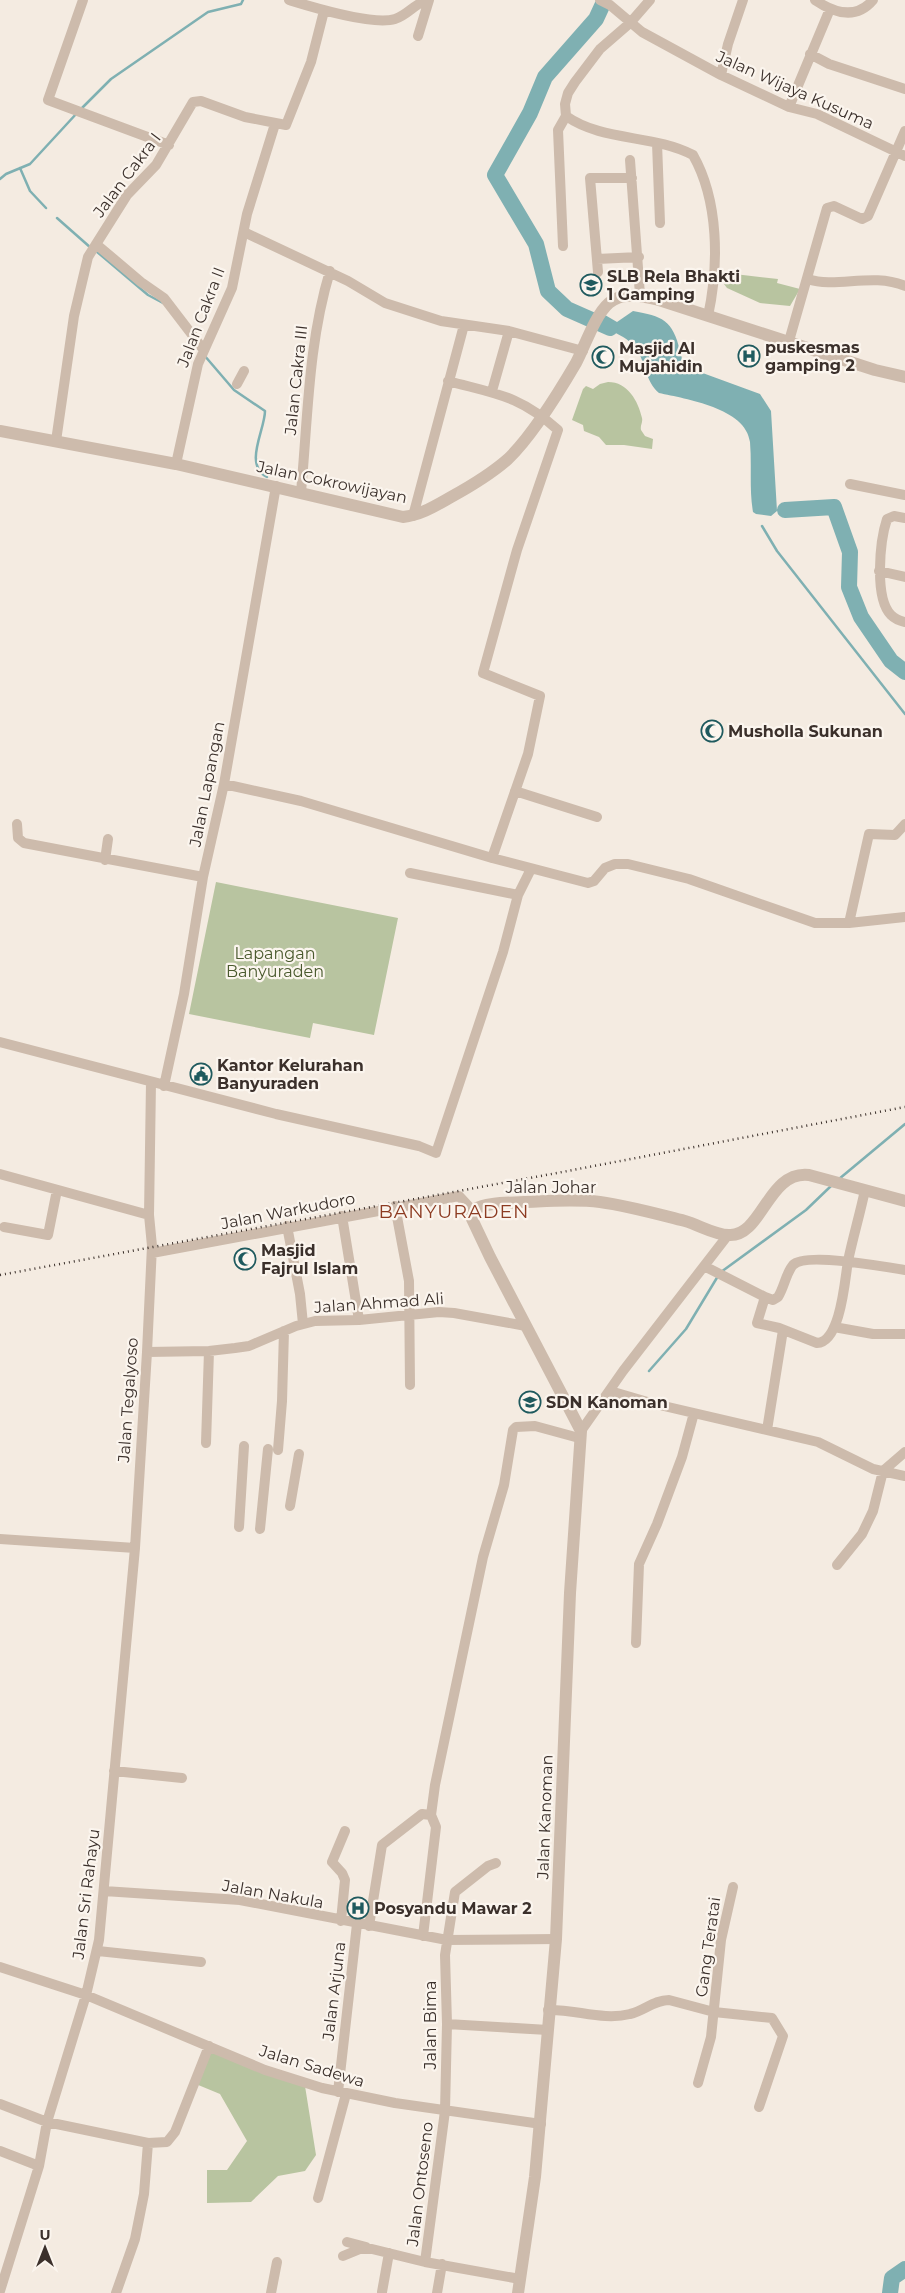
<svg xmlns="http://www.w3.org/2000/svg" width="905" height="2293" font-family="Montserrat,sans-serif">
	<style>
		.green { fill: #b8c4a0 }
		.water { fill: #7fb0b2 }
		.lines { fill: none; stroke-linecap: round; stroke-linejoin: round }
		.stream { stroke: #7fb0b2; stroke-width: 2.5 }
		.river { stroke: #7fb0b2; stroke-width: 16 }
		.minor { stroke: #cdbbac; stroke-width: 10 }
		.tertiary { stroke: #cdbbac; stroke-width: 12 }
		.rail { stroke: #3b302b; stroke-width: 2.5; stroke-dasharray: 1 4; stroke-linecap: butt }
		.labels { text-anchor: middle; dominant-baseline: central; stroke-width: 4.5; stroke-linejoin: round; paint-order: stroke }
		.street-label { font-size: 16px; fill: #3b302b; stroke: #fbf5ee }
		.poi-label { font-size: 16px; font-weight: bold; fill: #3b302b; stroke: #fbf5ee; text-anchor: start }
		.park-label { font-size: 16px; fill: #4a5a2e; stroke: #fbf5ee }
		.quarter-label { font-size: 19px; letter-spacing: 1px; fill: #8c3b22; stroke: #fbf5ee }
	</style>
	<rect width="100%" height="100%" fill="#f4ebe1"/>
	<path class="green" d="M726,273L778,279L777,283L800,289L790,306L760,303L727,288L724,284Z
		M608,382C628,382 638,401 642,418C643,423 640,425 641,430L645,436L653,439L652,449L624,445H606L599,437L584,431L583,425L572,420L583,389L586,386L593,389L600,384Z
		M216,882L398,918L374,1035L313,1023L310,1038L189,1014Z
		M208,2044L305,2086L316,2155L305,2171L278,2176L251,2202L207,2203V2170H227L247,2141L220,2094L191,2082Z"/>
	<path class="water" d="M633,311C662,316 673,320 680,351C682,358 682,363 689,368L760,394L771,411L777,511L771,516L756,514L753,512C749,489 752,465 750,442C746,408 686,399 659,393C645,381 646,363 636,348C625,334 607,331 594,321L605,315L617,322Z"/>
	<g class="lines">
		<path class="stream" d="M81,109L111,79L208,12L241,4L243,0
			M20,168L30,191L46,208
			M0,179L6,174L30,164L77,113
			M57,218L91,248
			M96,251L148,295L163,303
			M204,355L234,390L265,411C265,430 243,465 267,477
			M762,526L777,551L905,714
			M839,1179L905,1124
			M721,1272L806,1210L831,1186
			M649,1371L686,1329L718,1276"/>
		<path class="river" d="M602,6L596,19L545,77L530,113L495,175L536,244L548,291L567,309L610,328
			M785,510L834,507L850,552L849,587L861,617L891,661L905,672
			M890,2293L892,2278L905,2269"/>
		<path class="minor" d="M83,0L48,100L169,145
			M289,0C312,7 373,26 395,19C408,15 415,3 428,0
			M600,0L610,5L642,32L721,75L789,107L817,114L905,156
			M815,0C834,13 856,20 873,0
			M418,36L429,0
			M810,54L829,64L905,89
			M721,75L728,44L743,0
			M789,107L830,9
			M566,116C603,142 653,134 693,155C719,201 719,265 708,316
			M657,143L660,223
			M630,160L640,295
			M244,232L348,281L385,303L441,321L509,331L583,351
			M96,244L141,282L164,298L203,349
			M563,246L558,130L566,116L565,104L568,93L575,82L600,49L630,23L650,0
			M597,259L639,257
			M598,272L590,178H632
			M808,279C836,289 872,272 905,286
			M789,341L827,208L834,206L862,219L868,216L905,131
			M448,381C496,394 519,395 558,430L517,550L483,673L540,696L528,754L492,858
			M237,384L244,371
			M492,391L509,331
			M56,441L74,316L88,257L127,195L156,165L193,102L201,101L245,117L286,125L311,62L324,11
			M176,464L198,364L232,288L247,214L275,124
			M850,484L905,495
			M301,492C308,417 308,344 330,271
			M413,516L464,325
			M905,518L894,516L887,519C880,540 874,598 891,615C895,619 900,621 905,622
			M879,571L905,577
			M224,784L301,801L492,858L588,883L594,881L605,868L615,864H628L689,879L815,923H849L905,917
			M515,791L597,817
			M17,824L18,838L24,843L203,877
			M105,860L108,839
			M410,873L518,895
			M849,923L869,834L895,835L905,824
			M0,1042L276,1114L419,1146L436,1153L503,952L518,895L531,869
			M164,1086L184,994L203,877L224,784L276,486
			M0,1174L149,1215
			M865,1190C860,1214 853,1237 848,1261C845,1278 841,1342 817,1343L779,1328L757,1323L765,1297L773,1300L778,1297C784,1288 786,1273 793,1265C805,1252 886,1267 905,1270
			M395,1206L409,1281L410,1385
			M342,1216L359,1320
			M287,1226L300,1294L303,1324
			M4,1227L48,1235L57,1190
			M152,1253L459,1196L472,1210
			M704,1266L765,1297
			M834,1327L873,1334H905
			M147,1352L209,1351L235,1348L249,1346L296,1326L315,1321L359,1320L439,1312L454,1313L526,1326
			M610,1391L651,1403L818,1442L873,1469L905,1476
			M767,1430L783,1330
			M581,1431L623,1371L728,1235
			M206,1443L209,1351
			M278,1450L282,1401L284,1331
			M290,1506L299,1454
			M239,1527L244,1446
			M260,1529L268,1449
			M0,1539L135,1548
			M837,1565L862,1534L873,1511L883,1471L905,1452
			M636,1643L639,1564L657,1524L682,1457L694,1413
			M114,1771L182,1778
			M104,1891L240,1900L447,1940L556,1939
			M341,1921L345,1880L342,1873L332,1862L345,1831
			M369,1926L382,1845L422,1814L431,1815
			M423,1936L436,1827L431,1815L435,1785L483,1557L504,1485L513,1430L516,1427L535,1426L579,1438
			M98,1951L201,1962
			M0,1967L86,1995L265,2070L322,2088L395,2103L541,2124
			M548,2010C575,2009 603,2021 630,2014C644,2011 654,2000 669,2000L714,2012L772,2018L783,2036L759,2107
			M447,2024L548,2030
			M698,2083L711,2037L721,1940L733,1887
			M338,2092L357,1924
			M0,2104L47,2122L148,2143L167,2142L175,2132L209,2046
			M0,2151L39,2166
			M318,2198L346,2094
			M347,2242L366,2247
			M343,2256L360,2249H372L425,2262L520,2279
			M425,2262L445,2111L447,2024L445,1955L455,1892L488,1866L496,1863
			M0,2291L39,2166L47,2122L86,1995L99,1940L135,1548L147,1352L152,1246L149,1215L151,1082
			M382,2292L389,2253
			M116,2293L135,2239L144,2194L148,2143
			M271,2293L277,2262
			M437,2293L442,2264"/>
		<path class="tertiary" d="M0,431L176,464L403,517C421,515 435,506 451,497C471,486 491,474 508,459C532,436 559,392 576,363C585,346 595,315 609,303C623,291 643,296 659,300L875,370L905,377
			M518,2293L535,2177L556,1939L570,1593L581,1431L490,1257L472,1219V1210C488,1202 507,1203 524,1202C550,1201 575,1199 600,1202C629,1206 657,1214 685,1221C699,1225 715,1235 729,1235C762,1237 768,1170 809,1175L905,1201"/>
		<path class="rail" d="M0,1275L557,1173L905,1107"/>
	</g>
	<defs>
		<g id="school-ring" transform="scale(1.125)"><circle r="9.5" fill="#fbf5ee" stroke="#1f5a5e" stroke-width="1.5"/><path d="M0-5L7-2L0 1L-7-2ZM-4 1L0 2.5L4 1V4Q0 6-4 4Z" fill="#1f5a5e"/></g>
		<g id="hospital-ring" transform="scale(1.125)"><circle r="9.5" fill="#fbf5ee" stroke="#1f5a5e" stroke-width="1.5"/><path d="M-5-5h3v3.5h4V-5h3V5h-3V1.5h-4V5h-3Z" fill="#1f5a5e"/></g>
		<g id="mosque-ring" transform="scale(1.125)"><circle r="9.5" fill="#fbf5ee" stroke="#1f5a5e" stroke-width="1.5"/><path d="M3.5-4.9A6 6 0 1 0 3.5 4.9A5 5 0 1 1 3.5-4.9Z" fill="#1f5a5e"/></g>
		<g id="civic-ring" transform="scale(1.125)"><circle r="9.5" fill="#fbf5ee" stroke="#1f5a5e" stroke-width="1.5"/><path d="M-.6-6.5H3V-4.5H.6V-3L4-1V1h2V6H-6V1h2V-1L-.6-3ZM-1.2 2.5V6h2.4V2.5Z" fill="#1f5a5e"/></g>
	</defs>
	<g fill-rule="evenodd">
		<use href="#school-ring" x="591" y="285"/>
		<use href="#hospital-ring" x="749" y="356"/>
		<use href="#mosque-ring" x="603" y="357"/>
		<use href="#mosque-ring" x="712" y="731"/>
		<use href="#civic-ring" x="201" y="1074"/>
		<use href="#mosque-ring" x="245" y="1259"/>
		<use href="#school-ring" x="530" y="1402"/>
		<use href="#hospital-ring" x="358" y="1908"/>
	</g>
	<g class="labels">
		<g class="street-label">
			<text transform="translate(795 90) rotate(24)">Jalan Wijaya Kusuma</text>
			<text transform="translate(127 175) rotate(-53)">Jalan Cakra I</text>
			<text transform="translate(201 317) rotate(-69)">Jalan Cakra II</text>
			<text transform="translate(296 380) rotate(-84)">Jalan Cakra III</text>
			<text transform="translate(332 482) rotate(12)">Jalan Cokrowijayan</text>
			<text transform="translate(207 784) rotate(-79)">Jalan Lapangan</text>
			<text x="551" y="1187">Jalan Johar</text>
			<text transform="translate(288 1211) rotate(-11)">Jalan Warkudoro</text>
			<text transform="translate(379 1303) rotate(-4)">Jalan Ahmad Ali</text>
			<text transform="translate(128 1400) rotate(-86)">Jalan Tegalyoso</text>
			<text transform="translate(545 1817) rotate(-88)">Jalan Kanoman</text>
			<text transform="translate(86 1894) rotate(-83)">Jalan Sri Rahayu</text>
			<text transform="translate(273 1894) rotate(10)">Jalan Nakula</text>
			<text transform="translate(708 1947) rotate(-82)">Gang Teratai</text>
			<text transform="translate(334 1991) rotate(-83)">Jalan Arjuna</text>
			<text transform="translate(430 2025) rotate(-90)">Jalan Bima</text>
			<text transform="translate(312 2066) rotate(17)">Jalan Sadewa</text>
			<text transform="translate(420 2184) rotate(-83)">Jalan Ontoseno</text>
		</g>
		<g class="poi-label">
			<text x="607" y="276">SLB Rela Bhakti<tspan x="607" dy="18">1 Gamping</tspan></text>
			<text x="765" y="347">puskesmas<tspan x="765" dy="18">gamping 2</tspan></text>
			<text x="619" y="348">Masjid Al<tspan x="619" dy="18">Mujahidin</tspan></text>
			<text x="728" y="731">Musholla Sukunan</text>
			<text x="217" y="1065">Kantor Kelurahan<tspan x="217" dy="18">Banyuraden</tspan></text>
			<text x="261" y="1250">Masjid<tspan x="261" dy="18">Fajrul Islam</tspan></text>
			<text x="546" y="1402">SDN Kanoman</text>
			<text x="374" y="1908">Posyandu Mawar 2</text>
		</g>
		<g class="park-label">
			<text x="275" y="953">Lapangan<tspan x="275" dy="18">Banyuraden</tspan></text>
		</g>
		<g class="quarter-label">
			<text x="454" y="1211">BANYURADEN</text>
		</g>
	</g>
	<g transform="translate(45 2248)" stroke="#fbf5ee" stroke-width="4" paint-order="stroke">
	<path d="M0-4L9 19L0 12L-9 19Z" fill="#3b302b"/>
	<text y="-8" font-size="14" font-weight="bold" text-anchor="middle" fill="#3b302b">U</text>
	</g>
</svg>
